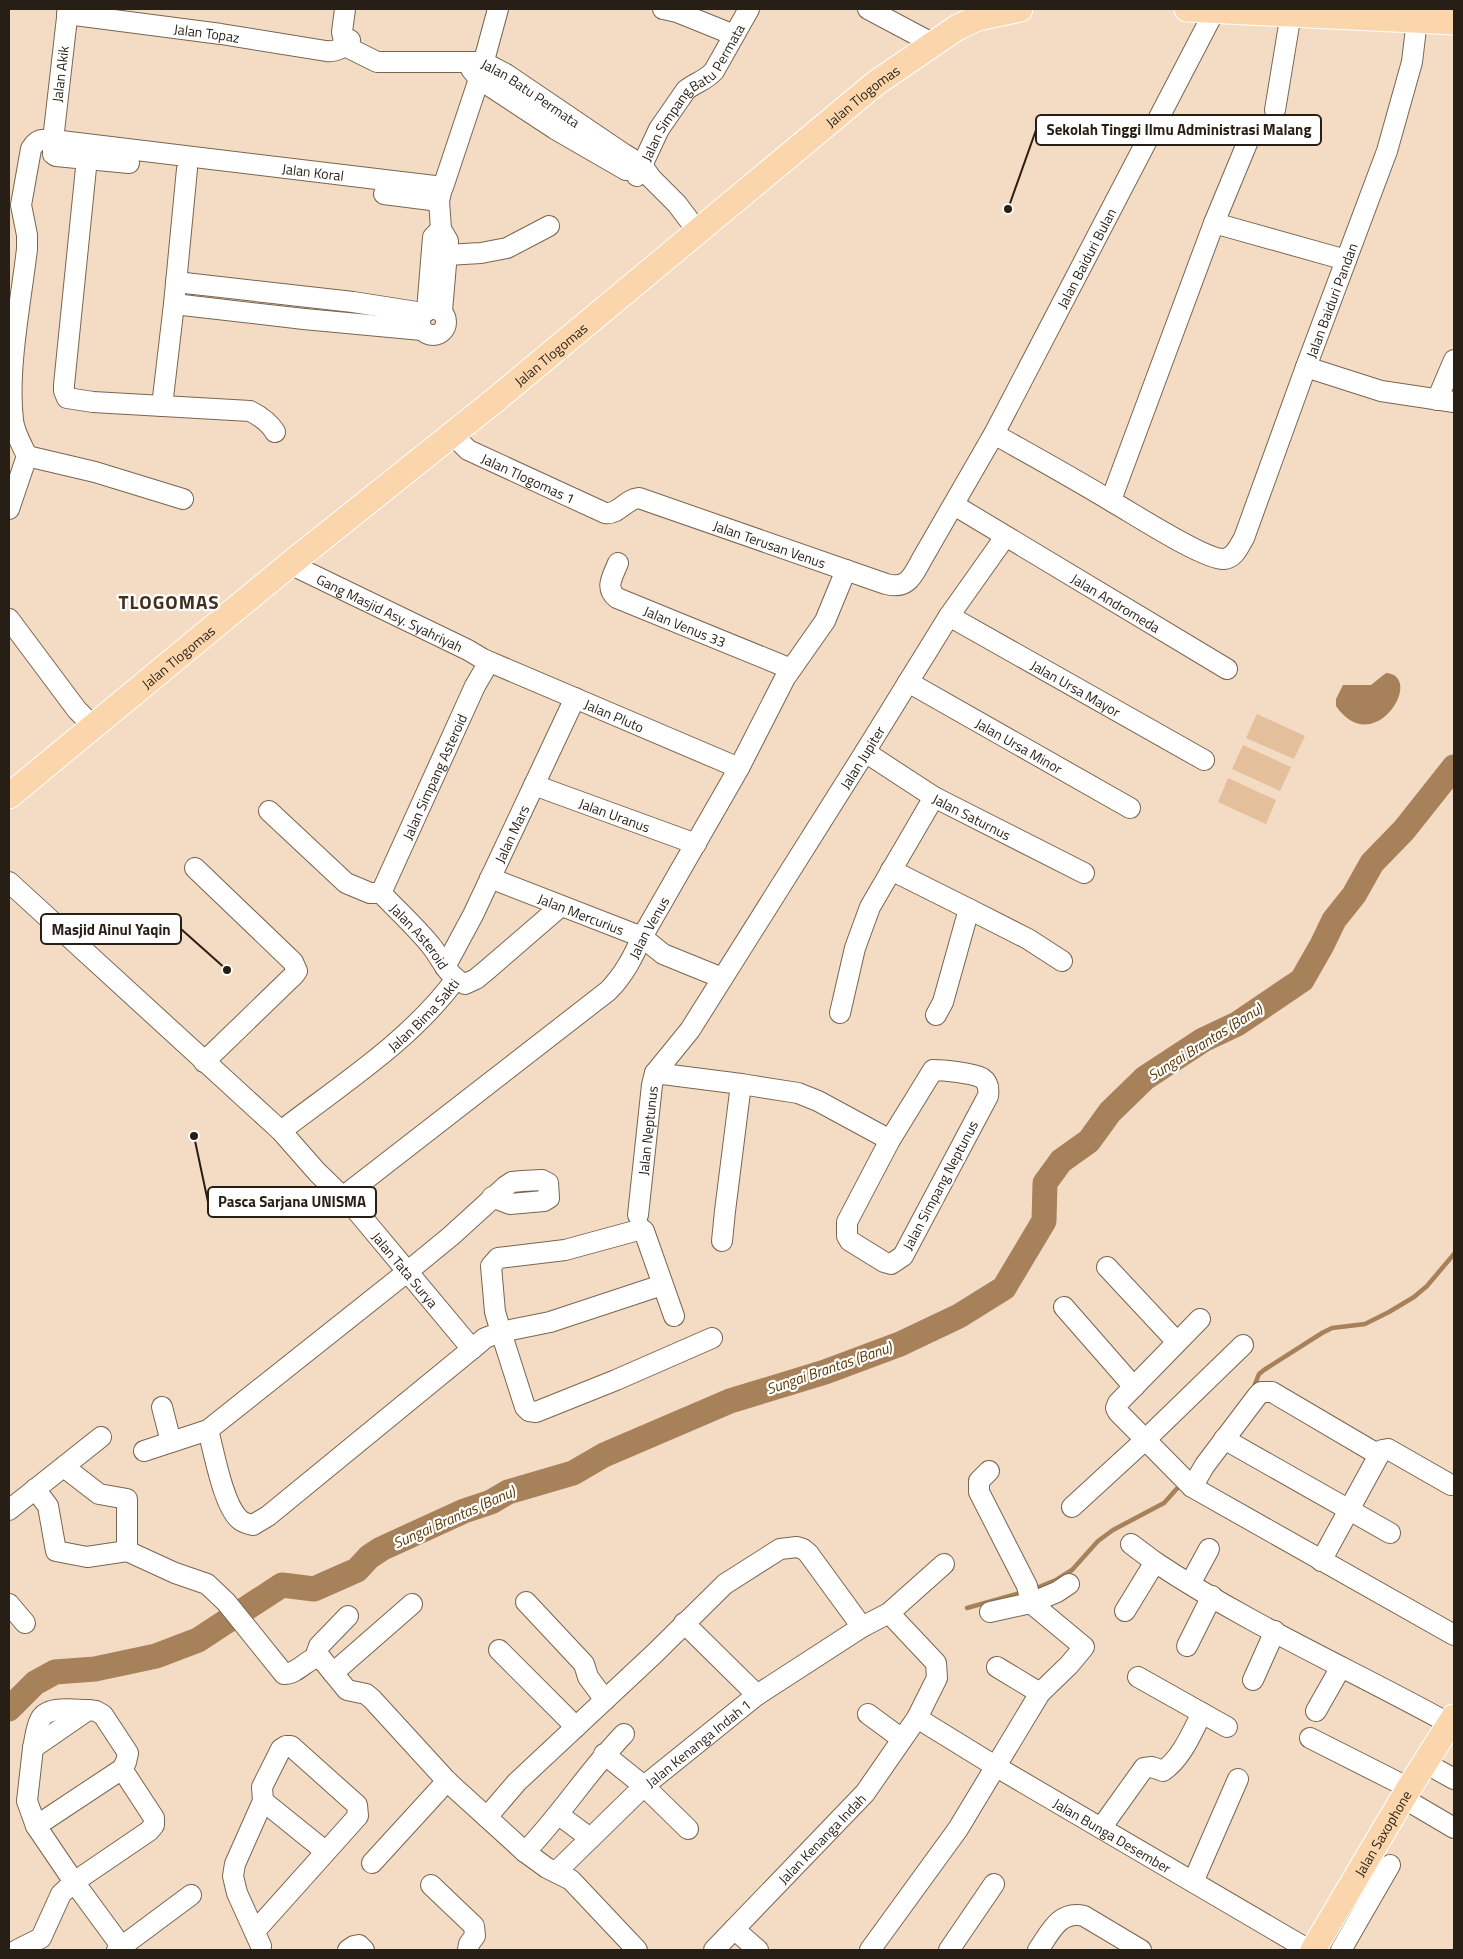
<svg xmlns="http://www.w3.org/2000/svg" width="1463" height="1959" font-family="'Titillium Web',sans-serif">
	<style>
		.green { fill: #e3bf9b }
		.water { fill: #a68159 }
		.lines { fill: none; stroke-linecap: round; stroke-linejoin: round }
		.stream { stroke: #a68159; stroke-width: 4.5 }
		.river { stroke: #a68159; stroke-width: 25 }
		.minor-casing { stroke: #79654f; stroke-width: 22 }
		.major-casing { stroke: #fff; stroke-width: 27 }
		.minor { stroke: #fff; stroke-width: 20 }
		.major { stroke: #fbd6ac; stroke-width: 25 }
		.labels { text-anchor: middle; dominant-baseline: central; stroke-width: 4.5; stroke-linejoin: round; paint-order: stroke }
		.street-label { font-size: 14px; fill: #271e15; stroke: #fff }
		.water-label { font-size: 15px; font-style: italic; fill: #5d3702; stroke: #fff }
		.district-label { font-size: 19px; font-weight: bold; letter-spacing: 1px; fill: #42301c; stroke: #fff }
		.leader { fill: none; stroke: #271e15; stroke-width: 2 }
		.callout-dot { fill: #271e15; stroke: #fff; stroke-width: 2 }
		.callout { fill: #fff; stroke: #271e15; stroke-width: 2 }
		.callout-label { font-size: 15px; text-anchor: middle; font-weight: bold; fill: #271e15 }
	</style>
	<rect width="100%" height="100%" fill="#f4dcc4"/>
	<path class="green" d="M1257,714L1305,736L1294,759L1246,738Z
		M1243,745L1291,767L1280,791L1232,769Z
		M1228,778L1276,800L1266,824L1218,802Z"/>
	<path class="water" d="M1386,673C1426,676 1374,761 1336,706V699L1343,685H1371Z"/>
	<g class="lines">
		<path class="stream" d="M1253,1389L1259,1374L1264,1370L1322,1333L1332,1328L1365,1324L1389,1312L1414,1297L1427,1286L1454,1254
			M1034,1589L1056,1580L1072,1570L1098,1541L1113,1530L1164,1503L1182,1483
			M967,1608L1024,1592"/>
		<path class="river" d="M9,1709L35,1683L55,1672L95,1669L156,1656L198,1640L282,1585L314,1589L357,1570L369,1557L381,1549L464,1511L491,1502L508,1492L573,1473L604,1455L730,1401L825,1372L900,1344L959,1316L1004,1288L1044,1221L1045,1183L1061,1161L1089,1141L1110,1112L1145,1078L1203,1040L1237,1024L1302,980L1322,945L1334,920L1354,895L1372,863L1404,830L1454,767"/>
		<g class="minor-casing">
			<g id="minor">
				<path d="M68,9L53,140V154L56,156L129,163"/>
				<path id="s1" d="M345,9L342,32L345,46L377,62H483L506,74L624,154L642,165L651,178L677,204L698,232"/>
				<path d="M663,9L677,12L734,35"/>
				<path d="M868,9L932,43"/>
				<path id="s2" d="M67,14L221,34L326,51C337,52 344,48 350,40"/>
				<path d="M471,69L479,79L555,129L626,170"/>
				<path d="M1275,110L1291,13"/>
				<path d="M87,158L64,385V391L67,398L93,402L250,411C260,416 269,422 275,432"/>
				<path id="s3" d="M637,176L659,129L686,90C696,82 705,81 714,71L749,9"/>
				<path d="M384,194L439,201"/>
				<path d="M1214,223L1346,260"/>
				<path d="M447,255L481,253L507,248L549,226"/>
				<path d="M176,282L353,302L423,313"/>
				<path d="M174,304L304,319L422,330"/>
				<circle cx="433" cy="322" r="13"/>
				<path d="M427,311L433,237L441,229"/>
				<path d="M442,311L448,241L441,229L439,201L442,188"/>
				<path d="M1306,367L1381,391L1454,402"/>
				<path d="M1437,400L1454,360"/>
				<path d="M162,406L174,304L187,169"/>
				<path id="s4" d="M452,434L468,450L605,513C619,515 625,499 639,498L886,584C908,590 913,575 922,559L994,434L1215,10"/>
				<path id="s5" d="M994,434C1033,456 1073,478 1111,501C1131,512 1204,560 1224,559C1235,558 1239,546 1244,538L1306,367L1387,151L1412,62L1417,20"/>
				<path d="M27,456L95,472L183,499"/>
				<path d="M1111,500L1214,223L1248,141"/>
				<path id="s6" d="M954,505L1227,669"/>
				<path id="s7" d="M9,509L27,456C22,445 14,432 13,420C7,369 21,301 27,249V235L21,205L31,149C37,139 41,139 53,140L443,187L479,79L498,9"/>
				<path id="s8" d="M618,563C613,576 604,588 617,598L791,669"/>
				<path id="s9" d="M290,564L468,650L483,659L739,768"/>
				<path id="s10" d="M949,616L1204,760"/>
				<path d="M9,619L77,710L93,726"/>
				<path id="s11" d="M908,682L1130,808"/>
				<path id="s12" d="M865,752L934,797L1084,873"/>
				<path id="s13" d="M534,785L696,844"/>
				<path d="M269,811L346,883L370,893H381"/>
				<path d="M195,868L293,962L297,971L295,974L204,1062"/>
				<path d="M891,870L969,909L943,1002L936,1015"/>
				<path id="s14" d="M490,878L642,937L663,954L722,978"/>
				<path id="s15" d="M9,882L281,1131L317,1172L356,1210L472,1349L268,1516L253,1525C248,1524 243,1523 239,1519C223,1504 214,1452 208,1430"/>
				<path id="s16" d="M381,893L475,686L489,662"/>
				<path id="s17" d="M381,893C398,911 417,928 432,947C442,960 449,978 465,984L476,979L488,969L561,906"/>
				<path d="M969,909L1028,939L1062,961"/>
				<path id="s18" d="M445,967L473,915L575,698"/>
				<path d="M840,1013L855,948L870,907L934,797"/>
				<path d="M933,1070C943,1070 973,1073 982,1078C988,1082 989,1089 988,1096L903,1256L891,1264L884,1262L850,1241L847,1236V1222L890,1140Z"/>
				<path d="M655,1073L741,1084L798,1093L818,1101L890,1140"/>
				<path id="s19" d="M281,1131C342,1084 410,1041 456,979"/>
				<path id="s20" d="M344,1196L608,991C624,975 633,957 642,937L739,768L785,678L825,621L846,570"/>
				<path id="s21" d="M638,1215L652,1085L655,1073L690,1030L865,752L949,616L1005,537"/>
				<path d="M722,1241L725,1211L741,1084"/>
				<path d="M1107,1267L1177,1342"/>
				<path d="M662,1285L550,1322L501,1332L525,1407L529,1411L536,1412L616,1380L712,1338"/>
				<path d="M1064,1307L1134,1387"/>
				<path d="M1200,1319L1118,1403L1116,1408L1118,1412L1192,1487L1454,1635"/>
				<path d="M472,1349L485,1338L501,1332L495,1312L491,1266L498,1258L565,1250L642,1229L644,1231L674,1316"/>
				<path d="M162,1407L171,1442"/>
				<path d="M1224,1439L1390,1533"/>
				<path d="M144,1451L208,1430L407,1272L451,1236L506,1186L512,1182L522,1181L542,1180L548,1183L549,1198L544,1201L510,1204L492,1197"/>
				<path d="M64,1467L99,1494L127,1499V1551"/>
				<path d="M989,1471L979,1481V1492L1027,1586L1031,1603L1057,1592L1069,1584"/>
				<path d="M1192,1487L1205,1465L1258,1395L1261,1392H1272L1379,1455L1382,1450L1388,1449L1451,1485"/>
				<path d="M35,1489L48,1506L56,1551L87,1557L127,1551L175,1573L207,1584L226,1602L284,1674C298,1674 307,1658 320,1657L347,1690L366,1694L372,1699L447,1781L525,1852L547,1868L571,1880L637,1950"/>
				<path d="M1072,1507L1145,1440L1243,1345"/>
				<path d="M9,1510L101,1437"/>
				<path d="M1131,1544L1155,1562"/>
				<path d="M1321,1561L1379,1455"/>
				<path d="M1190,1584L1209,1549"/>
				<path d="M526,1602L584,1664L588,1677L605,1700"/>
				<path d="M9,1604L25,1623"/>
				<path d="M1125,1611L1155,1562C1248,1624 1352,1670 1450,1724"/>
				<path d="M684,1623L757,1695"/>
				<path d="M1187,1646L1212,1596"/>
				<path d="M499,1650L576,1727"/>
				<path d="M315,1658L319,1646L348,1616"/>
				<path d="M997,1667L1040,1693"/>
				<path d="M333,1673L412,1604"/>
				<path d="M1253,1680L1275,1631"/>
				<path d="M1316,1711L1341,1667"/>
				<path d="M1202,1713L1227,1727"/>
				<path d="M868,1714L902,1739"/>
				<path id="s22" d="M917,1718L995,1766L1309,1950"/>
				<path d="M1310,1738L1409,1788"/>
				<path d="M33,1748C35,1739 36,1728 40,1720C47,1705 74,1710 88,1710"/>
				<path d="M604,1754L644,1786L688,1829"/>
				<path d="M1425,1763L1454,1779"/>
				<path d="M1403,1798L1454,1828"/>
				<path d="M263,1801L325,1851"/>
				<path d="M559,1815L590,1838"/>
				<path d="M487,1817L517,1782L654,1654L725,1584L780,1549L797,1547L803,1549L808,1553L862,1627"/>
				<path d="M36,1826L122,1769"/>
				<path d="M1101,1828L1144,1768L1152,1767L1163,1771C1182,1758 1192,1732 1202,1713L1138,1677"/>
				<path d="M525,1852C561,1815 588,1771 624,1734"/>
				<path d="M372,1863L447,1781"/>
				<path id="s23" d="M556,1872L644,1786L757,1695L862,1627L889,1613L944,1564"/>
				<path d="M1193,1882L1238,1779"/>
				<path d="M431,1885L474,1926L475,1936L469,1944L468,1950"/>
				<path d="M734,1929L758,1950"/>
				<path d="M255,1931L358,1816L357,1805L291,1746H286L281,1749L262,1787L263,1801L235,1864L233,1876L237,1893L261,1946"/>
				<path d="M17,1950L41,1938L61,1894L74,1882L36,1826L27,1801L33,1748L88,1710L96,1711L103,1715L128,1753L126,1762L122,1769L154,1818V1825L149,1831L74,1882L124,1950"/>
				<path d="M117,1950L191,1895"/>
				<path d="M348,1950L354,1946L359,1945L364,1950"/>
				<path id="s24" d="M714,1950L865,1793L917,1718L937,1678L936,1663L889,1613"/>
				<path d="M870,1950L958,1829L1040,1693L1069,1665L1084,1647L1031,1603L990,1612"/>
				<path d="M949,1950L994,1884"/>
				<path d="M1038,1950C1050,1933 1059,1910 1084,1916L1141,1950"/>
				<path d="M1341,1950L1390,1865"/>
			</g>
		</g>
		<g class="major-casing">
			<g id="major">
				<path d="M1187,9L1454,22"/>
				<path id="s25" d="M9,796L290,564L494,401L876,83L958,27L978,18L1020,9"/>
				<path id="s26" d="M1313,1950L1409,1788L1454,1717"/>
			</g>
		</g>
		<use href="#minor" class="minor"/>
		<use href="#major" class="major"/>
	</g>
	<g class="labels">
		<g class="street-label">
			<text stroke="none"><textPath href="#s2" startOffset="141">Jalan Topaz</textPath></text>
			<text transform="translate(60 74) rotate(-83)">Jalan Akik</text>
			<text stroke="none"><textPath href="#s3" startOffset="102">Jalan Simpang Batu Permata</textPath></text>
			<text stroke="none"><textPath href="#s1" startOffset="236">Jalan Batu Permata</textPath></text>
			<text stroke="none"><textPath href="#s25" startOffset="1104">Jalan Tlogomas</textPath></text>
			<text stroke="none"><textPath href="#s7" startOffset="656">Jalan Koral</textPath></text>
			<text stroke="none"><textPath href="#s4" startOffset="865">Jalan Baiduri Bulan</textPath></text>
			<text stroke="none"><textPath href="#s5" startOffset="546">Jalan Baiduri Pandan</textPath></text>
			<text stroke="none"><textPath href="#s25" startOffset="699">Jalan Tlogomas</textPath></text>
			<text stroke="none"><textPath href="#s4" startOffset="89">Jalan Tlogomas 1</textPath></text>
			<text stroke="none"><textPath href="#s4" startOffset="350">Jalan Terusan Venus</textPath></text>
			<text stroke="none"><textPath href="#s6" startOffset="189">Jalan Andromeda</textPath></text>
			<text stroke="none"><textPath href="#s9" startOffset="111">Gang Masjid Asy. Syahriyah</textPath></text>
			<text stroke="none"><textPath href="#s8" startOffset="112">Jalan Venus 33</textPath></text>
			<text stroke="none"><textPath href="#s25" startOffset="219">Jalan Tlogomas</textPath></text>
			<text stroke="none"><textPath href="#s10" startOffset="146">Jalan Ursa Mayor</textPath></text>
			<text stroke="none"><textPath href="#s9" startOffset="358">Jalan Pluto</textPath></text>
			<text stroke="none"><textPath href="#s11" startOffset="128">Jalan Ursa Minor</textPath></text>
			<text stroke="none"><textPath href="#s21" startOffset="521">Jalan Jupiter</textPath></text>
			<text stroke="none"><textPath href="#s16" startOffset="128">Jalan Simpang Asteroid</textPath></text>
			<text stroke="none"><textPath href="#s13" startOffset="86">Jalan Uranus</textPath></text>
			<text stroke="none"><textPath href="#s12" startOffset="125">Jalan Saturnus</textPath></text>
			<text stroke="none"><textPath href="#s18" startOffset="149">Jalan Mars</textPath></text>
			<text stroke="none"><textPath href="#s14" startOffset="98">Jalan Mercurius</textPath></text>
			<text stroke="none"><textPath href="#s20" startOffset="410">Jalan Venus</textPath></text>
			<text stroke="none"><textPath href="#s17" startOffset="58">Jalan Asteroid</textPath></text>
			<text stroke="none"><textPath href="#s19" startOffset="184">Jalan Bima Sakti</textPath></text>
			<text stroke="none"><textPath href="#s21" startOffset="85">Jalan Neptunus</textPath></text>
			<text transform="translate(940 1185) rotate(-62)">Jalan Simpang Neptunus</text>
			<text stroke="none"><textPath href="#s15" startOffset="555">Jalan Tata Surya</textPath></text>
			<text stroke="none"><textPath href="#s23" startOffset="192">Jalan Kenanga Indah 1</textPath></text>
			<text stroke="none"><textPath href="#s26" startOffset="136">Jalan Saxophone</textPath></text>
			<text stroke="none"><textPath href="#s22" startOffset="228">Jalan Bunga Desember</textPath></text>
			<text stroke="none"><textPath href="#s24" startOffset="155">Jalan Kenanga Indah</textPath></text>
		</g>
		<g class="water-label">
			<text transform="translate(1205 1042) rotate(-32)">Sungai Brantas (Banu)</text>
			<text transform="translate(829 1368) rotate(-19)">Sungai Brantas (Banu)</text>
			<text transform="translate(454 1517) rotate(-24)">Sungai Brantas (Banu)</text>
		</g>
		<g class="district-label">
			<text x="169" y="601">TLOGOMAS</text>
		</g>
	</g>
	<path class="leader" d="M1008 209L1036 130M227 970L181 929M194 1136L208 1202"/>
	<g class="callout-dot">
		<circle cx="1008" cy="209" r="5"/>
		<circle cx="227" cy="970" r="5"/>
		<circle cx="194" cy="1136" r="5"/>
	</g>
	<g class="callout">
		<rect x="1036" y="115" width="285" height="30" rx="5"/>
		<rect x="41" y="914" width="140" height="30" rx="5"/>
		<rect x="208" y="1187" width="168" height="30" rx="5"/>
	</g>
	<g class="callout-label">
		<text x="1179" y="135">Sekolah Tinggi Ilmu Administrasi Malang</text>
		<text x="111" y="935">Masjid Ainul Yaqin</text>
		<text x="292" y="1207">Pasca Sarjana UNISMA</text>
	</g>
	<rect width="1463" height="1959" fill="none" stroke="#271e15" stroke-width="20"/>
</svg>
